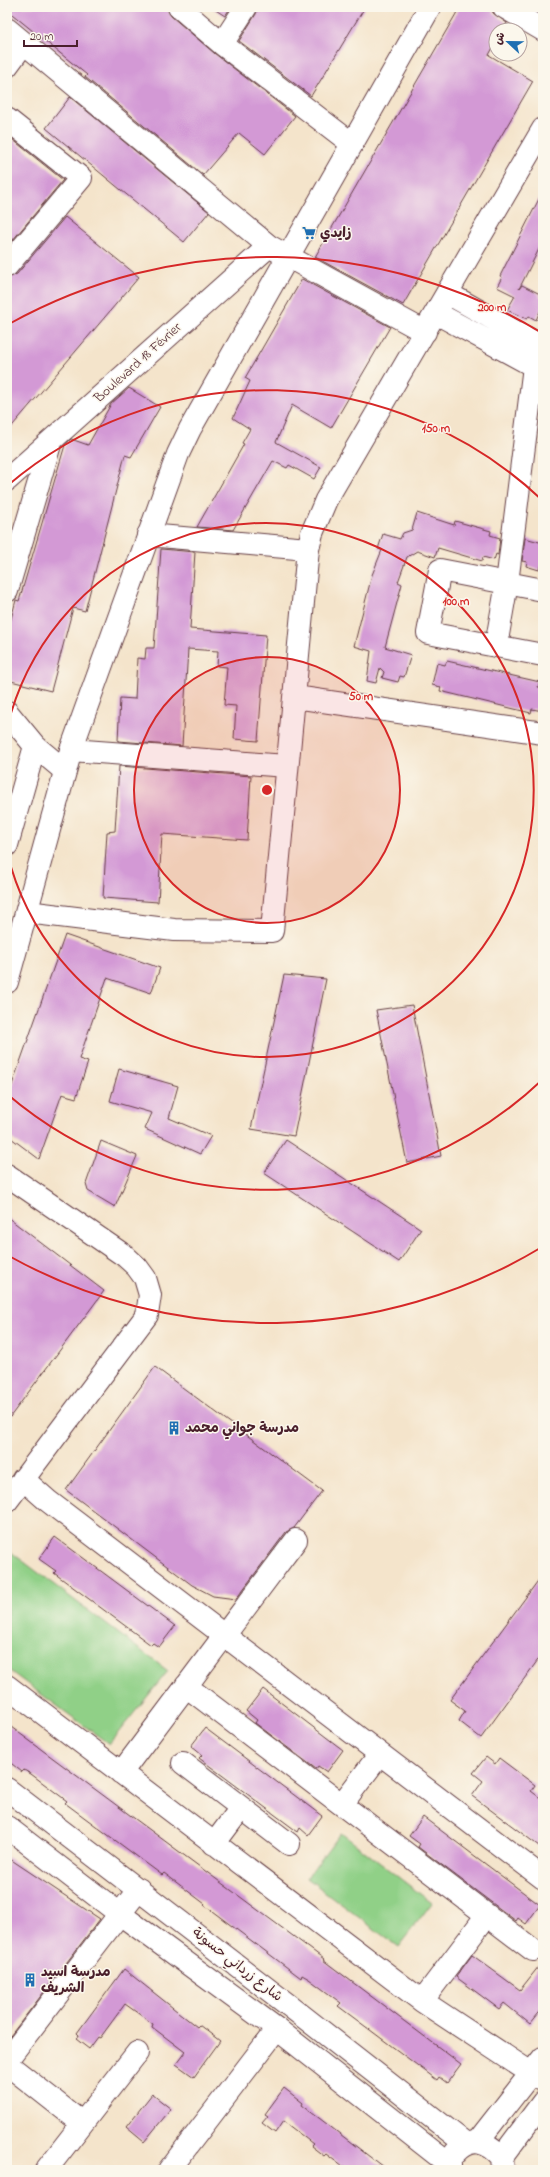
<svg xmlns="http://www.w3.org/2000/svg" width="550" height="2177" font-family="'Indie Flower','Playpen Sans Arabic',sans-serif">
	<style>
		.green { fill: #90d087; stroke: #6d7859 }
		.building { fill: #d399d5 }
		.lines { fill: none; stroke-linecap: round; stroke-linejoin: round }
		.minor-casing { stroke: #643d43; stroke-width: 24 }
		.major-casing { stroke: #643d43; stroke-width: 24 }
		.minor { stroke: #fff; stroke-width: 22 }
		.major { stroke: #fff; stroke-width: 22 }
		.ring { fill: none; stroke: #d62828; stroke-width: 2 }
		.labels { text-anchor: middle; dominant-baseline: central; stroke-width: 3; stroke-linejoin: round; paint-order: stroke }
		.poi-label { font-size: 14px; font-weight: bold; fill: #4a1f2b; stroke: #fbf7ec; text-anchor: start }
		.street-label { font-size: 14px; fill: #4a1f2b; stroke: #fbf7ec }
		.centre { fill: #d62828; stroke: #fbf7ec; stroke-width: 2 }
		.ring-label { font-size: 12px; text-anchor: middle; font-weight: bold; fill: #d62828; stroke: #fbf7ec; stroke-width: 3; stroke-linejoin: round; paint-order: stroke }
	</style>
	<rect width="100%" height="100%" fill="#fbf7ec"/>
	<filter id="ink" filterUnits="userSpaceOnUse"><feTurbulence type="fractalNoise" baseFrequency=".025" numOctaves="2"/><feDisplacementMap in="SourceGraphic" scale="8" xChannelSelector="R" yChannelSelector="G"/><feConvolveMatrix kernelMatrix="1 2 1 2 8 2 1 2 1" color-interpolation-filters="sRGB"/></filter>
	<filter id="wash" filterUnits="userSpaceOnUse"><feTurbulence type="fractalNoise" baseFrequency=".012" numOctaves="4" result="noise"/><feDisplacementMap in="SourceGraphic" scale="16" xChannelSelector="R" yChannelSelector="G"/><feGaussianBlur stdDeviation="0.9" result="paint"/><feColorMatrix in="noise" values="0 0 0 0 0 0 0 0 0 0 0 0 0 0 0 0 0 1.4 0 .05"/><feComposite in="paint" operator="in"/></filter>
	<g filter="url(#wash)">
		<rect width="100%" height="100%" fill="#f4e4cb"/>
		<path class="green" d="M7,1549L168,1671L109,1744L7,1669Z
			M341,1833L432,1903L398,1947L307,1878Z"/>
		<g id="blocks">
			<path class="building" d="M7,7H167L171,16L214,53L295,116L265,154L239,133L203,175L85,77L87,75L7,10Z
				M211,7H231L225,16Z
				M258,7H365L311,96L239,41L256,14Z
				M460,7H492L493,13L507,23L503,30H496V42L489,55L533,81L403,305L315,257Z
				M70,97L209,212L184,242L46,128Z
				M7,135L63,180L7,247Z
				M543,191V241L519,289L522,285L540,294L539,296L543,298V305L536,320L529,316L527,319L507,310L515,296L497,287L502,277L500,276Z
				M65,217L139,277L7,432V278L17,274Z
				M302,279L390,327L331,428L292,405L276,442L321,467L314,479L289,465L287,468L273,461L233,530L197,527L244,444L242,443L250,429L233,418L250,381L245,378Z
				M129,388L160,407L131,457L125,455L85,611L73,608L51,691L7,680V634L16,600L19,601L65,445L71,439L88,445L111,404Z
				M417,513L454,525L455,521L491,531L490,535L500,538L498,555L496,554L494,560L483,557L482,561L438,548L435,557L417,551L407,557L398,582L402,584L385,647L411,655L404,677L400,676L398,682L382,678L384,672L380,668L376,683L367,681L371,651L354,646L372,575L382,550L378,549L383,534L400,539L403,533L412,530Z
				M525,538L543,543V567L540,566L539,570L526,566L527,562L522,561Z
				M161,549L195,552L190,629L266,635L258,741L234,739L236,706L224,705L227,667L217,666L218,651L188,649L182,746L118,741L120,698L135,699L137,658L145,659L146,648H154Z
				M447,661L540,682L538,687L543,688V711L532,709L531,713L440,691L441,687L432,685L437,663L445,665Z
				M119,766L251,776L247,840L162,834L158,902L103,898L107,832L115,831Z
				M65,935L160,968L151,993L107,978L79,1059L88,1062L76,1098L62,1094L39,1159L7,1135V1099Z
				M284,975L326,979L294,1136L251,1129Z
				M412,1005L441,1156L407,1163L376,1010Z
				M119,1069L178,1086L169,1118L211,1136L200,1154L145,1129L152,1113L110,1101Z
				M286,1140L421,1229L399,1262L264,1173Z
				M101,1141L137,1156L115,1207L88,1191L86,1184Z
				M7,1217L104,1291L7,1421Z
				M155,1367L322,1491L294,1528L286,1532L236,1599L213,1596L192,1585L66,1490Z
				M55,1537L175,1626L159,1647L153,1643L151,1645L54,1573L56,1571L39,1559Z
				M543,1574V1653L481,1738L459,1721L465,1711L450,1700Z
				M263,1689L343,1750L327,1772L318,1766L316,1769L255,1723L257,1720L246,1711Z
				M7,1724L324,1959L323,1960L461,2064L447,2083L439,2077L437,2080L338,2006L341,2003L309,1979L302,1975L301,1978L204,1905L205,1904L164,1873L162,1875L65,1803L67,1801L31,1774L24,1770L22,1772L7,1760Z
				M205,1728L322,1816L308,1835L300,1828L298,1832L199,1758L202,1755L191,1746Z
				M486,1757L495,1764L499,1758L535,1785L531,1791L543,1800V1849L472,1796L483,1781L473,1773Z
				M423,1817L540,1905L526,1924L518,1918L516,1921L418,1847L420,1844L409,1836Z
				M7,1857L100,1919L7,2040Z
				M472,1955L520,1990L543,1961V2008L530,2024L504,2003L499,2009L456,1977Z
				M124,1969L197,2027L199,2025L220,2041L194,2077L176,2064L185,2052L152,2027L153,2024L125,2004L100,2038L98,2037L89,2049L76,2039L79,2035L77,2033Z
				M284,2088L303,2103L302,2105L387,2170H347L326,2154L324,2156L311,2146L313,2144L283,2121L275,2133L262,2123L268,2116L265,2114Z
				M152,2094L171,2109L144,2142L126,2127Z"/>
		</g>
	</g>
	<g filter="url(#ink)">
		<use href="#blocks" fill-opacity="0" stroke="#643d43" stroke-width="1"/>
		<g class="lines">
			<g class="minor-casing">
				<path id="minor" d="M179,7L222,44L351,143
					M504,7L543,30
					M7,29L269,246L425,332
					M222,44L246,7
					M7,66L24,43
					M7,119L81,178L7,266
					M447,293L543,347
					M436,313L543,371
					M7,480L269,246
					M148,535L308,549
					M543,590L440,570L428,633L543,655
					M7,591L51,441
					M496,646L507,583L534,366L543,349
					M295,697L543,733
					M7,712L35,746L65,771
					M71,750L287,766
					M7,845L35,746
					M27,912L174,930L272,931L308,549L312,533L326,500L543,129
					M7,1175L125,1256L137,1267L145,1278L150,1295L147,1315L7,1501
					M23,1479L48,1501L543,1878
					M7,1686L422,2001L543,2081
					M186,1686L533,1950
					M183,1763L289,1844
					M121,1773L296,1540
					M342,1804L380,1754
					M214,1844L241,1808
					M422,2001L487,1915
					M7,2060L139,1889
					M7,2064L82,2123
					M478,2141L543,2058
					M502,2157L543,2102
					M46,2170L137,2053
					M169,2170L277,2029"/>
			</g>
			<g class="major-casing">
				<path id="major" d="M7,982L71,750L178,454L190,429L430,7
					M7,1789L291,2007L466,2144
					M7,1827L120,1914L277,2029L450,2165
					M455,2153C471,2135 488,2142 502,2157L503,2170"/>
			</g>
			<use href="#minor" class="minor"/>
			<use href="#major" class="major"/>
		</g>
	</g>
	<circle cx="267" cy="790" r="133" fill="#d62828" fill-opacity=".12"/>
	<g class="ring">
		<circle cx="267" cy="790" r="133"/>
		<path d="M7 728A267 267 0 1 1 7 852"/>
		<path d="M542 1080A400 400 0 0 1 7 1094M7 486A400 400 0 0 1 542 500"/>
		<path d="M542 1247A533 533 0 0 1 9 1256M9 324A533 533 0 0 1 542 333"/>
	</g>
	<defs>
		<g id="supermarket-bare" transform="scale(1.08)"><path d="M-6-5.5h2.5l.6 2H6L4.5 2H-2.5L-4.4-4H-6ZM-1.5 3.2a1.3 1.3 0 1 0 .1 0ZM3 3.2a1.3 1.3 0 1 0 .1 0Z" fill="#1f6fb2" stroke="#fbf7ec" stroke-width="2.5" paint-order="stroke"/></g>
		<g id="building-bare" transform="scale(1.08)"><path d="M-4-6H4V6H1V3H-1V6H-4ZM-2.5-4.3h1.7v1.8h-1.7ZM.8-4.3h1.7v1.8H.8ZM-2.5-1h1.7V.8h-1.7ZM.8-1h1.7V.8H.8Z" fill="#1f6fb2" stroke="#fbf7ec" stroke-width="2.5" paint-order="stroke"/></g>
	</defs>
	<g fill-rule="evenodd">
		<use href="#supermarket-bare" x="309" y="233"/>
		<use href="#building-bare" x="174" y="1428"/>
		<use href="#building-bare" x="30" y="1980"/>
	</g>
	<g class="labels">
		<g class="poi-label">
			<text x="320" y="233">زايدي</text>
			<text x="185" y="1428">مدرسة جواني محمد</text>
			<text x="41" y="1972">مدرسة اسيد<tspan x="41" dy="16">الشريف</tspan></text>
		</g>
		<g class="street-label">
			<text transform="translate(138 363) rotate(-42)">Boulevard 18 Février</text>
			<text transform="translate(237 1965) rotate(38)">شارع زرداني حسونة</text>
		</g>
	</g>
	<circle cx="267" cy="790" r="6" class="centre"/>
	<g class="ring-label">
		<text x="492" y="311">200 m</text>
		<text x="436" y="432">150 m</text>
		<text x="456" y="605">100 m</text>
		<text x="361" y="700">50 m</text>
	</g>
	<rect width="550" height="2177" fill="none" stroke="#fbf7ec" stroke-width="24"/>
	<g transform="translate(508 42) rotate(292)"><circle r="19" fill="#fbf7ec" stroke="#b4a19f"/>
	<path d="M0-3L7 15L0 10L-7 15Z" fill="#1f6fb2"/>
	<text y="-6" font-size="11" font-weight="bold" text-anchor="middle" fill="#4a1f2b">ش</text>
	</g>
	<path d="M24 40v6h53v-6" fill="none" stroke="#4a1f2b" stroke-width="2"/>
	<text x="30" y="40" font-size="12" fill="#4a1f2b" stroke="#fbf7ec" stroke-width="3" paint-order="stroke">20 m</text>
</svg>
